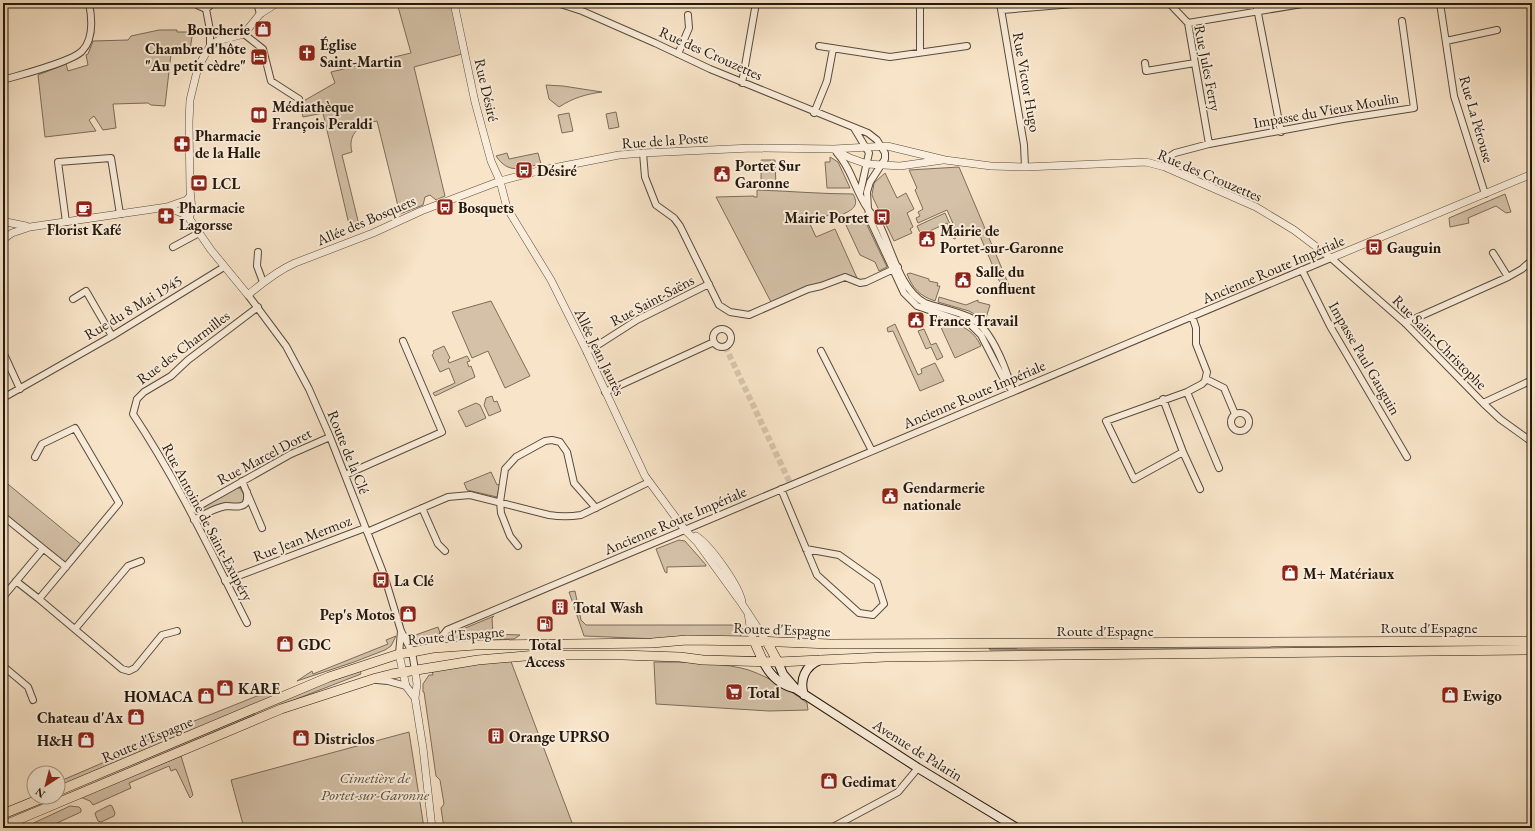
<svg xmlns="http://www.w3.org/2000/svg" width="1535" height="831" font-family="'EB Garamond',serif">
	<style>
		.green { fill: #d4c1a8; stroke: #7c6c5a }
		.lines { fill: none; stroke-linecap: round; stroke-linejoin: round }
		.minor-tunnel { stroke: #d8c5ac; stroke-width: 6; stroke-dasharray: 6 3; stroke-linecap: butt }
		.minor-casing { stroke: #594b3c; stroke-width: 8 }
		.tertiary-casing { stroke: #594b3c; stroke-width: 8 }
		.secondary-casing { stroke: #24180d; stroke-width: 10 }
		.primary-casing { stroke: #24180d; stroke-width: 10 }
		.minor { stroke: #faeddb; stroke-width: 6 }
		.tertiary { stroke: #faeddb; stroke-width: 7 }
		.secondary { stroke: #faeddb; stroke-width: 8 }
		.primary { stroke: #f8e4c8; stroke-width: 9 }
		.labels { text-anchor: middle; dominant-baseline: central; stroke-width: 4; stroke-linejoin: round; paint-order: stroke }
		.poi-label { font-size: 15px; font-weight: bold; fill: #24180d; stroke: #faeddb; text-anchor: start }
		.street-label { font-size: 15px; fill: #24180d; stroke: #faeddb }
		.park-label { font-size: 15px; font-style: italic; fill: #594b3c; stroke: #faeddb }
	</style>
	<rect width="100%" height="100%" fill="#f8e4c8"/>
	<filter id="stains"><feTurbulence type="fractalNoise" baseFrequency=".005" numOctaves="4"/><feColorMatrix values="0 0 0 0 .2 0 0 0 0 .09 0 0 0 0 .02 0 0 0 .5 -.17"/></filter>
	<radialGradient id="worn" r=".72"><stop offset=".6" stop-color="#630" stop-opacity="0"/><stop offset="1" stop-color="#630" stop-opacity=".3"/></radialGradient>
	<path class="green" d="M397,3H451L462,54L414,67L445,196L436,200L430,195L425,197L423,205L400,214L377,121C361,124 347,133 352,152L342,155L360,229L351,233L323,113L303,117L300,103L335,83L331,72L411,53Z
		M159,30H177V32H189L193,30L190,50L176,48L175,54H171L165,106L151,105L148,103L113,104L116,128L103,130L94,116L89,120L96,131L45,137L38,75L66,64L68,71L88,65L86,55L88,54L93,41L128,40L131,36Z
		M546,85L563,86L602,92C586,94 573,98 559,107L549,99Z
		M616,112L619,127L609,129L606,114Z
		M569,113L573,131L562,133L558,115Z
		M507,153L509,159L538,153L541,164C521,168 509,175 496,156Z
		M830,157L838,162L850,188H827L825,162H830Z
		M761,160H775L776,187H761Z
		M959,167L1011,290L1004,292L977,229L959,237L947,210L918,223L916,218L920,216L918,212L923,209L915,190L917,188L909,170Z
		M885,173L897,198L906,193L914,209L907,213L913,227L910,229L912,233L894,241L874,200L872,195L874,183Z
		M757,190C789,191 821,194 853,194C861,208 849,211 837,217L835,212L810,224L816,237L835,229L857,278L848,275H843L771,302L716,197L754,196V197H757Z
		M1505,194L1511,212L1506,213L1496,206L1468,218L1469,223L1450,227L1449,218Z
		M945,213L956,238L954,239L947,223L921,235L917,226Z
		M860,220L867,225L887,267L879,271L875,262L860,255L846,225L853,221Z
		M910,273L929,279V281L938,283L937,286H940L935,301C920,296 913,289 907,274Z
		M939,297L966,305L978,300V302L990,305L986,318L983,319L969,311L938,302Z
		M491,301L530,376L505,388L488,351L472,358L452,312Z
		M943,321C962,326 972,328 981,346L955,358L939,323Z
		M895,324L918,375L922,373L921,369L935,363L944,381L920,391L893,331L888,332L887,328Z
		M924,329L931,345L936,343L943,357L937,360L931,347L926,349L918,331Z
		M444,346L450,358L448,360L449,363L467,356L470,361L467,362L469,367L471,366L475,377L435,396L433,393L455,383L449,368L440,372L432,355L434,353L433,351Z
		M492,396L494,402L497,401L501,411L489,416L484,405L486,398Z
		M476,403L480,405L486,418L466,427L458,411Z
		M491,472L497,485L500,484L497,497L467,490L464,483Z
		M3,480L83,546L66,567L3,515Z
		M237,488H240L244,495L243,502C238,505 231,503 225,503C214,505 205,513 195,514V512Z
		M679,540L685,541L706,565V566L667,567V573L665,572L656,549Z
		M575,591L581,620L586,625H736L740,626L744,630L743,634L739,637L658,639L584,636L569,592Z
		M494,616L492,618L493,634L520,635L514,639L455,640L447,639L451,634Z
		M438,627L440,633C435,644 419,644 410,637Z
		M396,636L391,646L385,650L354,662L297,681L312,671L313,674L388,644L386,640Z
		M1532,644V647L990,650L989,648Z
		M510,659L574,828H444L441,808L444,804L440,780L436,776L424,692H423V684L429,675H433L432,670Z
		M654,662C683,662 713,662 741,668C761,672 790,690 807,703L808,710L769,711L656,704Z
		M360,670L361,674L263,712L3,822V818L53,797H58V795L322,684Z
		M282,692L261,702L58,786V782L114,758L129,747L257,696Z
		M409,732L424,828H244L231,780Z
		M181,756L193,795L190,798L176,769L171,771L169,766L129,783L131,788L93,805L90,801L80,797Z
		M110,805L112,806L115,813L114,816L101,822L98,821L95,814L96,812Z
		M70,806L79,807L81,809V812L46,828H23Z"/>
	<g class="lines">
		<path class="minor-tunnel" d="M725,346L791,485"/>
		<g class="minor-casing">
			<path id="minor" d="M197,3V5L206,9L213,3
				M257,3L260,14
				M557,3L582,11L655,43L710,69L868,133L877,140L885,153V159L870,182L867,192L868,209L871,222L904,293L917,306L970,324L981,335L1002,376L1013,392
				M920,3V52
				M1000,3L1024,145L1025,167
				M1169,3L1188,23L1209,144
				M1256,3L1281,132
				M1440,3L1454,96L1485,194
				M206,9L210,30V46
				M1002,10L1086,3
				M1188,23L1308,3
				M244,34L263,49L271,81L299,99
				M1446,41L1497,30
				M819,46L890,57L967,46
				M678,54L689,28L688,15
				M1145,63L1146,71L1195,63
				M3,80C19,75 72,62 82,51C94,39 92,18 89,3
				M742,83L756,3
				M814,113L827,81L833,49
				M854,128L869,153L860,193
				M643,153L645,177L656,205L674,218L680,226L719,305L730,312L749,315L808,289L821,286L845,277L860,283L866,282L898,267
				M837,153C852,169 855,191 868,209C870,213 875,216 877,220C891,245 899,290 925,303C940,308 956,311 969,317C990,326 1005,366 1011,386
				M1165,167L1169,157L1175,153L1209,144L1343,119L1414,108L1402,21
				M66,222L58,162L111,158L120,214
				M173,247L199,233
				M258,252L257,266L263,282
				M1493,253L1508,277
				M1302,270L1330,326L1407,457
				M248,295L286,346L309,389L330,437L384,575L401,631L412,652L415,670
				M73,299L86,291L112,336
				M1405,323L1508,277L1522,269L1532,260
				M713 338a9 9 0 1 1 18 0a9 9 0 1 1-18 0Z
				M821,351L872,451
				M3,352L20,389
				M587,352L637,320L709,284
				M1206,379L1224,388L1235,414
				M605,392L714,342
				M1187,392L1219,468
				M3,398L112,336L224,267
				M1163,399L1183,452L1134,479L1106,421L1187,392L1202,384L1205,381L1207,372L1196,344V328L1192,316
				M1483,403L1532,380
				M1231 422a9 9 0 1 1 18 0a9 9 0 1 1-18 0Z
				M1183,452L1200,489
				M35,457L42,444L75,428L119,503L39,599
				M345,475L442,432L403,341
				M242,481L262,528
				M781,489L817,575L859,613L873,615L884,604L877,582L839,555L806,549
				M422,508L438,544L445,551
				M190,511L291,454L330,437
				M3,516L66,567
				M194,520C204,514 215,508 226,506C232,506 241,508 245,504C248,501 247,495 247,492
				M367,532L448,497L470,495L549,515C561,517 569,517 581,515L649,482
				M518,546L510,536L501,513L500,502L505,469L516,457L545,441L552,440L560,442L567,452L574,483L596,508
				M16,581L39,599L122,669L129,671L135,668L162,635L177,631
				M225,581L365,528
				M3,597L43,549
				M247,623C211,552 177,480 133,414L137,399L144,392L171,376L188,360L258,307
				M75,629L128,566L141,561
				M433,648L447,630L1331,258L1405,323L1483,403L1500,419L1532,442
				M399,654L401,631
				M3,666L28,687L33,700
				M377,680L388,681L406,686
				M831,828L898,792L918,768"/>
		</g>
		<g class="tertiary-casing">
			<path id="tertiary" d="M454,3L475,102L491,161L500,181L507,208L551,280L587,352L645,476L685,530L697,542L742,604L767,642
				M835,150L850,158L867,164L900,166L943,160
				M167,207L187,200L190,196
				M189,218L192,210L190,189L189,122L190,100L198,67L210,46L217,41L244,34L260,14L277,3
				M6,222L26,226
				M5,238L12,233L30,227L167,207L184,214L189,218L211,250L248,295C262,283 277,271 295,263L373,233L421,211L500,181L538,171L619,155L643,153L752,148L834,149L887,146L945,160L991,166L1025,167L1146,162L1165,167L1256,207L1294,230L1331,258L1532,174
				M696,536C710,545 739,585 742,602
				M748,613L751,633L754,641
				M399,654L406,686L415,698L423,748L432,828
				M415,670L417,684L415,698"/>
		</g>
		<g class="secondary-casing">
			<path id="secondary" d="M763,661C769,674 779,684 793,688
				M778,662L783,674L796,689L918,768L1017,828
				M804,695C799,680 805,666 820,660"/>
		</g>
		<g class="primary-casing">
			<path id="primary" d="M754,641L763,661
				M767,642L778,662
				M58,791L329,677L399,654L412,652L433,648L476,645L652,643L687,640L754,641L830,644L1532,641
				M3,814L45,797
				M3,826L281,709L376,678L392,674L478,660L537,655H622L680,657L703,660L778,662L885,657L1532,650"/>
		</g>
		<use href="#minor" class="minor"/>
		<use href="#tertiary" class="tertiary"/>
		<use href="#secondary" class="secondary"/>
		<use href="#primary" class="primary"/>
	</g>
	<defs>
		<g id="shop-square" transform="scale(0.9)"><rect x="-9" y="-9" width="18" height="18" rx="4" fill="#8f2418" stroke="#faeddb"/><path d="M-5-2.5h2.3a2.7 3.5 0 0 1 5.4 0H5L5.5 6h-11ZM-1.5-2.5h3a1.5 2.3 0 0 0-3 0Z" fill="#fff"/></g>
		<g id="church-square" transform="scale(0.9)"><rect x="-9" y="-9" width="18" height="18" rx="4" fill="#8f2418" stroke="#faeddb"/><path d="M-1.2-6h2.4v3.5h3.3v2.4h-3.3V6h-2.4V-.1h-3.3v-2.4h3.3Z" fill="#fff"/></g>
		<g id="hotel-square" transform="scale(0.9)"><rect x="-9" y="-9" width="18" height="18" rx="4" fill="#8f2418" stroke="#faeddb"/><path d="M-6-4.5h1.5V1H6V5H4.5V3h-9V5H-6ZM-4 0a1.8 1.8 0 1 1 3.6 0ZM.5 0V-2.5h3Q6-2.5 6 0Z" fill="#fff"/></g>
		<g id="library-square" transform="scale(0.9)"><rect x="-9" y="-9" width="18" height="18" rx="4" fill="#8f2418" stroke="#faeddb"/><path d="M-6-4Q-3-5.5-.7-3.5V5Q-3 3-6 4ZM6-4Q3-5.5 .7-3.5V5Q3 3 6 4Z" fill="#fff"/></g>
		<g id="pharmacy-square" transform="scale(0.9)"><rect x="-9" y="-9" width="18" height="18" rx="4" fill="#8f2418" stroke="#faeddb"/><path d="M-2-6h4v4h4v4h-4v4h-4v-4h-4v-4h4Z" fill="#fff"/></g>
		<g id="bus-square" transform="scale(0.9)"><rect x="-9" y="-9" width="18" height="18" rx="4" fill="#8f2418" stroke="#faeddb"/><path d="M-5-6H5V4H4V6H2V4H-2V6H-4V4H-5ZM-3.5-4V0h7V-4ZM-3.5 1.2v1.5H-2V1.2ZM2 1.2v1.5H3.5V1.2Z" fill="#fff"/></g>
		<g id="civic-square" transform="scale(0.9)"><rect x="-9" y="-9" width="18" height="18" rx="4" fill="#8f2418" stroke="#faeddb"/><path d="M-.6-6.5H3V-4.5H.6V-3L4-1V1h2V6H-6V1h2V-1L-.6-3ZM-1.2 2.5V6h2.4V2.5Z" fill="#fff"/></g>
		<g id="bank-square" transform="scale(0.9)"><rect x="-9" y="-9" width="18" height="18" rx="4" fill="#8f2418" stroke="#faeddb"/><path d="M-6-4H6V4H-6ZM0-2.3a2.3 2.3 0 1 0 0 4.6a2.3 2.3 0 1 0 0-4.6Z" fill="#fff"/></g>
		<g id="cafe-square" transform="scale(0.9)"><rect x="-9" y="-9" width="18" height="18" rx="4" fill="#8f2418" stroke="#faeddb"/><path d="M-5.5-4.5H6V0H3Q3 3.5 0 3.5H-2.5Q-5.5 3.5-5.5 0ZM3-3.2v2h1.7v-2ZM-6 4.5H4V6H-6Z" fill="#fff"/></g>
		<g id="building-square" transform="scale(0.9)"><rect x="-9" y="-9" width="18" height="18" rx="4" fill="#8f2418" stroke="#faeddb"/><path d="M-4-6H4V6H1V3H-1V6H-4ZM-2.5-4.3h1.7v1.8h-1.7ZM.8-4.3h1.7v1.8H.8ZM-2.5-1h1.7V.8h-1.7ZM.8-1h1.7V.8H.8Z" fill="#fff"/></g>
		<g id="fuel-square" transform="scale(0.9)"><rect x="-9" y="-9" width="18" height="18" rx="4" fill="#8f2418" stroke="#faeddb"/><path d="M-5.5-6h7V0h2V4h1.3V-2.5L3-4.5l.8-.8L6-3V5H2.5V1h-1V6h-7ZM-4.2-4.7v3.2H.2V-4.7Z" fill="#fff"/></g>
		<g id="supermarket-square" transform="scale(0.9)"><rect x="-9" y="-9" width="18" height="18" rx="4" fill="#8f2418" stroke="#faeddb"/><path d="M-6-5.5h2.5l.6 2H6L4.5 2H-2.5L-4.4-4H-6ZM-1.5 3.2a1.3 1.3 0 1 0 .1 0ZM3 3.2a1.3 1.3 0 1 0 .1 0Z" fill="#fff"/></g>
	</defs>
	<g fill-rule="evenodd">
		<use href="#shop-square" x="263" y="29"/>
		<use href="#church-square" x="307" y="53"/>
		<use href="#hotel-square" x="259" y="57"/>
		<use href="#library-square" x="259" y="115"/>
		<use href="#pharmacy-square" x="182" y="144"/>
		<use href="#bus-square" x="524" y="170"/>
		<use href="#civic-square" x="722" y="174"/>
		<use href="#bank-square" x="199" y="183"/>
		<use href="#bus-square" x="445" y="207"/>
		<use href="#cafe-square" x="84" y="209"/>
		<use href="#pharmacy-square" x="166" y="216"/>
		<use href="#bus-square" x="882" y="217"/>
		<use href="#civic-square" x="927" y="239"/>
		<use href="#bus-square" x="1374" y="247"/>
		<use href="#civic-square" x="963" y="280"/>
		<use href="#civic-square" x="916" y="320"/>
		<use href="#civic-square" x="890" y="496"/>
		<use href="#shop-square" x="1290" y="573"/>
		<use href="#bus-square" x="381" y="580"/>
		<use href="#building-square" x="560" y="607"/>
		<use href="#shop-square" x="408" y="614"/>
		<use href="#fuel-square" x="545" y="624"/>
		<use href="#shop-square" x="285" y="644"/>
		<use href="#shop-square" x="225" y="688"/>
		<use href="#supermarket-square" x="734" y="692"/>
		<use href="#shop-square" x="1450" y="695"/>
		<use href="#shop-square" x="206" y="696"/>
		<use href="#shop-square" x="136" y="717"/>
		<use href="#building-square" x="496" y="736"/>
		<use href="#shop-square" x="301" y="738"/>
		<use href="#shop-square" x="86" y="740"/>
		<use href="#shop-square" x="829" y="781"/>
	</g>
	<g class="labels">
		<g class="poi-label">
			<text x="250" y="29" text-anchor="end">Boucherie</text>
			<text x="320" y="44">Église<tspan x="320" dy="17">Saint-Martin</tspan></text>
			<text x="246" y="48" text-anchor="end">Chambre d'hôte<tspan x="246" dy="17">"Au petit cèdre"</tspan></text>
			<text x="272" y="106">Médiathèque<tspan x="272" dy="17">François Peraldi</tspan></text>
			<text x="195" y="135">Pharmacie<tspan x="195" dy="17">de la Halle</tspan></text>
			<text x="735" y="165">Portet Sur<tspan x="735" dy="17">Garonne</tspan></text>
			<text x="537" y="170">Désiré</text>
			<text x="212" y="183">LCL</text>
			<text x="179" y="207">Pharmacie<tspan x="179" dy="17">Lagorsse</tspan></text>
			<text x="458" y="207">Bosquets</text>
			<text x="869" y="217" text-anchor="end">Mairie Portet</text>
			<text x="84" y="229" text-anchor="middle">Florist Kafé</text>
			<text x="940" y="230">Mairie de<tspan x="940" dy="17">Portet-sur-Garonne</tspan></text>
			<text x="1387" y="247">Gauguin</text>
			<text x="976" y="271">Salle du<tspan x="976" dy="17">confluent</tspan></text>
			<text x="929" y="320">France Travail</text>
			<text x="903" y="487">Gendarmerie<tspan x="903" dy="17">nationale</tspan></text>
			<text x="1303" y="573">M+ Matériaux</text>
			<text x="394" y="580">La Clé</text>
			<text x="573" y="607">Total Wash</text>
			<text x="395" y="614" text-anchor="end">Pep's Motos</text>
			<text x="298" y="644">GDC</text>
			<text x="545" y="644" text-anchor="middle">Total<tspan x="545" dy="17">Access</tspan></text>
			<text x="238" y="688">KARE</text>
			<text x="747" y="692">Total</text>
			<text x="1463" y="695">Ewigo</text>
			<text x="193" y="696" text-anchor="end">HOMACA</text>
			<text x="123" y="717" text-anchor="end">Chateau d'Ax</text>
			<text x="509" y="736">Orange UPRSO</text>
			<text x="314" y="738">Districlos</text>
			<text x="73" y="740" text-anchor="end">H&amp;H</text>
			<text x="842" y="781">Gedimat</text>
		</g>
		<g class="street-label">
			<text transform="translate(711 53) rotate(24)">Rue des Crouzettes</text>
			<text transform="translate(1208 68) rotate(79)">Rue Jules Ferry</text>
			<text transform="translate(1027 82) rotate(80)">Rue Victor Hugo</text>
			<text transform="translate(487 90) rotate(77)">Rue Désiré</text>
			<text transform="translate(1326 110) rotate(-10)">Impasse du Vieux Moulin</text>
			<text transform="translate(1477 119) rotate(74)">Rue La Pérouse</text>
			<text transform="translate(665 140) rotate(-4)">Rue de la Poste</text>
			<text transform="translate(1210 175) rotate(23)">Rue des Crouzettes</text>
			<text transform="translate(366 220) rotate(-23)">Allée des Bosquets</text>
			<text transform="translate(1273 269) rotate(-23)">Ancienne Route Impériale</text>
			<text transform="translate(652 300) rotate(-28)">Rue Saint-Saëns</text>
			<text transform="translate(133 307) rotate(-31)">Rue du 8 Mai 1945</text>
			<text transform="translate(1440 342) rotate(45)">Rue Saint-Christophe</text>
			<text transform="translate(183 347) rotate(-37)">Rue des Charmilles</text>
			<text transform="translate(600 352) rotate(64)">Allée Jean Jaurès</text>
			<text transform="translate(1365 358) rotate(60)">Impasse Paul Gauguin</text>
			<text transform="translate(974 394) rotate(-23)">Ancienne Route Impériale</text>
			<text transform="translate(349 452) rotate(68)">Route de la Clé</text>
			<text transform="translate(264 456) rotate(-28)">Rue Marcel Doret</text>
			<text transform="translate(675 520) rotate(-23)">Ancienne Route Impériale</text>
			<text transform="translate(208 522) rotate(62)">Rue Antoine de Saint-Exupéry</text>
			<text transform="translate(302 538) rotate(-21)">Rue Jean Mermoz</text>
			<text x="1429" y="627">Route d'Espagne</text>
			<text transform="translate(782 629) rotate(2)">Route d'Espagne</text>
			<text x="1105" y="630">Route d'Espagne</text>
			<text transform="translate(456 635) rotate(-5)">Route d'Espagne</text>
			<text transform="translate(147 739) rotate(-23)">Route d'Espagne</text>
			<text transform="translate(918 750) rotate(32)">Avenue de Palarin</text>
		</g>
		<g class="park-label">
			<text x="375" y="777">Cimetière de<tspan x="375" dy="17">Portet-sur-Garonne</tspan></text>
		</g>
	</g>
	<rect width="1535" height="831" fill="none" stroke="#f8e4c8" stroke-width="16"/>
	<rect x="4" y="4" width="1527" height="823" fill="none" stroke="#24180d" stroke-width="2"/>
	<rect x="8" y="8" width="1519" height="815" fill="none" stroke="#24180d"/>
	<g transform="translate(46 785) rotate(216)"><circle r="19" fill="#faeddb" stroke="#a49889"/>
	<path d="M0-3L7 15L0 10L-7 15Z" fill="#8f2418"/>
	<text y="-6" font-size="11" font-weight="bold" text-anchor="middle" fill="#24180d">N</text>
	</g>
	<rect width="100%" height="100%" filter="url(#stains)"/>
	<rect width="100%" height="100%" fill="url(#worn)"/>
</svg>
